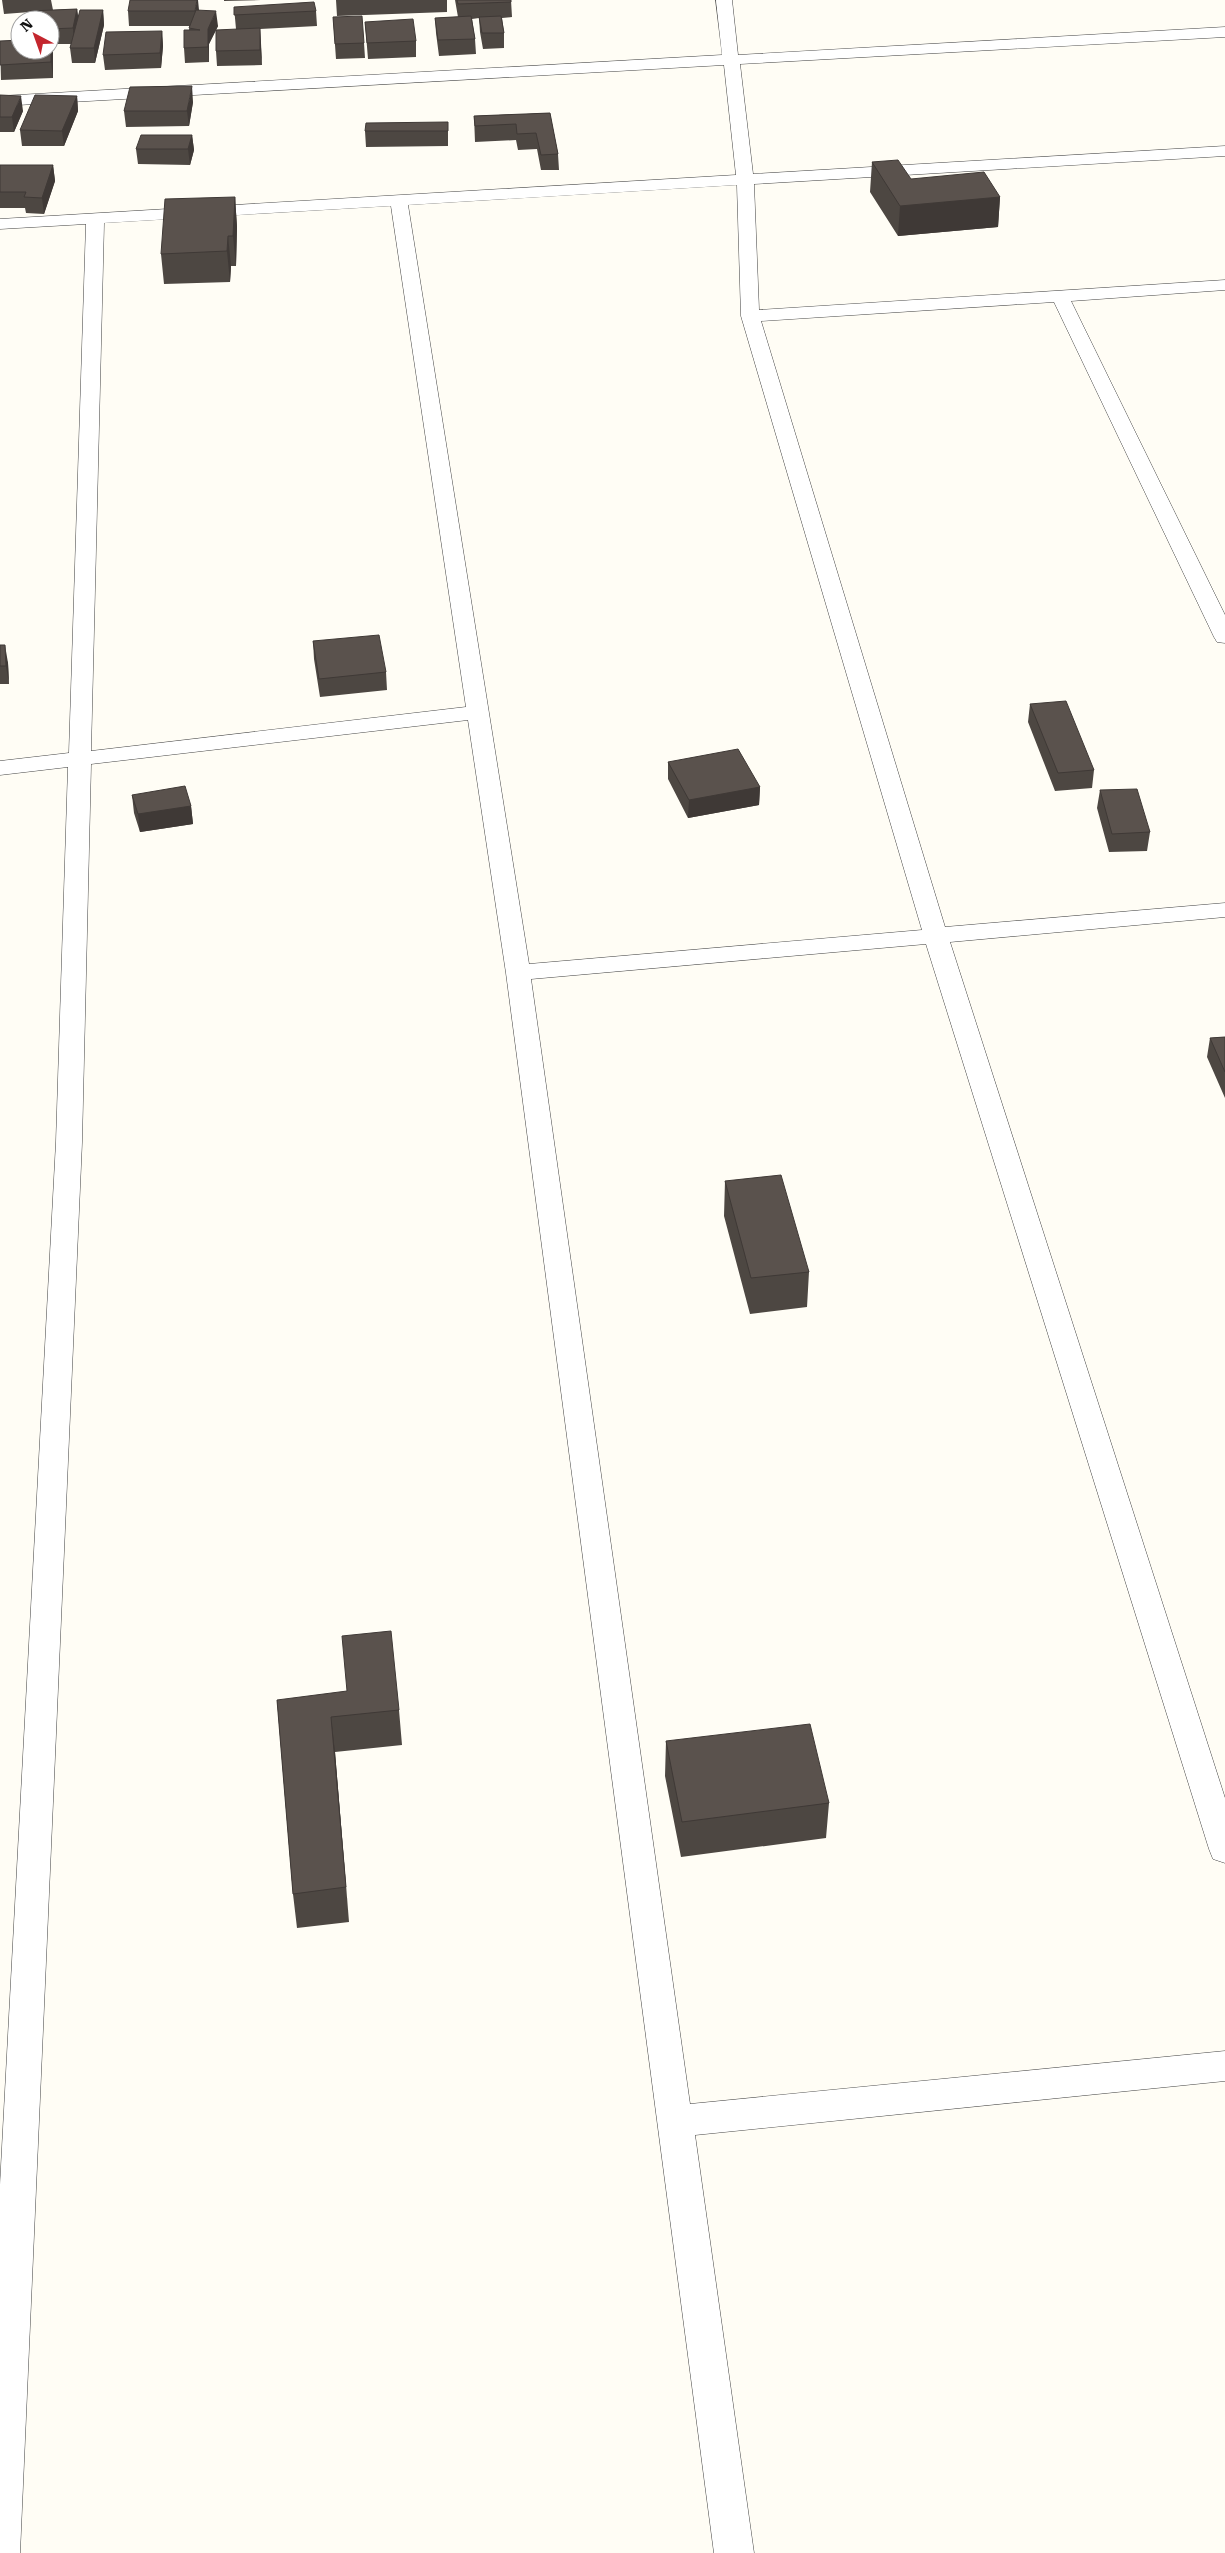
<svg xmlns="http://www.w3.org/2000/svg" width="1225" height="2553" font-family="'Roboto Serif',serif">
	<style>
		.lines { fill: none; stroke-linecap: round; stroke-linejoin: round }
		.minor-casing { stroke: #444; stroke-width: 1 }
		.minor { fill: #fff; fill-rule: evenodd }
		.wall { fill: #4d4742 }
		.shaded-wall { fill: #3f3936 }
		.building { fill: #5a524d; stroke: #3f3936 }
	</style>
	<rect width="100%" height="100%" fill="#fffdf5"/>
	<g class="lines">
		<g class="minor-casing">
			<path id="minor" d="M716,0H732L738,55L1225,27V37L740,64L753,174L1225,146V156L754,184L759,310L1225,280V290L1071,301L1225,615V643L1217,642L1214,637L1054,302L761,321L945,927L1225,903V917L950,942L1225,1798V1863L1213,1859L1209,1849L926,944L531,979L690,2104L1225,2051V2081L695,2135L754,2553H714L506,973L468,720L91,764L82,1142L20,2553H0V2185L56,1142L68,767L0,775V761L69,753L86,224L0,229V219L736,175L724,65L0,106V96L722,55ZM737,185L741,316L922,930L529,964L408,205ZM391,206L466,707L91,751L104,223Z"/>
		</g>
		<use href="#minor" class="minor"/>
	</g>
	<path class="wall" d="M2,0H51L53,10L77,9L78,16L103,10L104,25L95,63H72L70,48L71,44H52L53,53V78L1,80L0,41L50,50V20L30,12L4,14Z
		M224,0H261L224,1Z
		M336,0H447V12L337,16Z
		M455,0H511L512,17L502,18L504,33V48L483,49L480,32L479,18L472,19L475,39L476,54L439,56L436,33L435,18L458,17Z
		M234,7L316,11L317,26L260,29L262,65L217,66L216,51L236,29Z
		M199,10L218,26L209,44V62L185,63L184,48L190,26H129L128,11Z
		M333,17L364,43L365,58L336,59Z
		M365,22L416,41V57L368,59Z
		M162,31L163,46L161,68L105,70L103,55Z
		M0,95L23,111L14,132H0Z
		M77,96L78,111L64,146H22L20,130Z
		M193,102L189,126L126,127L124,111Z
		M550,113L558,154L559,170H541L537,149L518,150L516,140L475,142L474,116Z
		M448,122V146L366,147L365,131Z
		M192,135L194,150L190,165L138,164L136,149Z
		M872,162L911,179L1000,197L998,227L898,236L870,192Z
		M0,165H53L55,181L44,214L26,213L25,208H0Z
		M235,197L237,227L236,266H231L230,282L164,284L161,254Z
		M313,641L386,672L387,690L320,697L314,659Z
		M0,645L8,663L9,684H0Z
		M1030,704L1094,770L1092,788L1055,791L1028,722Z
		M668,762L760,787L759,805L688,818L668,779Z
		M1100,790L1150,832L1147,851L1109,852L1097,808Z
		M132,795L191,806L193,824L140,832L134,813Z
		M1225,1037V1098L1207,1057L1210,1038Z
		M725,1181L809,1272L807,1307L750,1314L724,1216Z
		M277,1700L399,1710L402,1745L335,1752L349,1922L297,1928L293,1894Z
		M666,1741L829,1803L826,1838L681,1857L665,1776Z"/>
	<path class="shaded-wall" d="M197,0H198L199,10L196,26L195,11Z
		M77,9L79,24L74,44L73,28Z
		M103,10L104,25L95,63L94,48Z
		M216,11L218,26L209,44V62L208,47V29Z
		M260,28L261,43L262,65L260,50Z
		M162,31L163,46L161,68L160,53Z
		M51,38L53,53V78L51,62Z
		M192,86L193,102L189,126L187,111Z
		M21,96L23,111L14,132L12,117Z
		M77,96L78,111L64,146L62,131Z
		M192,135L194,150L190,165L188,149Z
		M53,165L55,181L44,214L42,198Z
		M235,197L237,227L236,266L233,236Z
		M1000,197L998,227L898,236L900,206Z
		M228,236L231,266L230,282L227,251Z
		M5,645L8,663L9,684L6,666Z
		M760,787L759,805L688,818L689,800Z
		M191,806L193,824L140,832L138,814Z
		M331,1717L335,1752L349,1922L346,1887Z"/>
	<path class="building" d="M130,0H197L195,11H128Z
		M457,0H511V2L458,4Z
		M314,2L316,11L234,15V7Z
		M77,9L73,28L50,29V20H28L30,11Z
		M80,10H103L94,48H70Z
		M196,10L216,11L208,29V47L184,48V30H200L189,28Z
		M362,16L364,43L335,44L333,17Z
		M471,16L475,39L438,40L435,18Z
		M501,16L504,33H482L479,17Z
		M413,19L416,41L367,43L365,22Z
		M260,28V50L216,51V30Z
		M162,31L160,53L103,55L106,32Z
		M50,38H51V62L0,65V41L20,40V50H50Z
		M192,86L187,111H124L130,87Z
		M0,95L21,96L12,117H0Z
		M35,95L77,96L62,131L20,130Z
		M550,113L558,154L541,155L536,133L517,134L516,124L475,126L474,116Z
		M448,122V131H365L366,123Z
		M141,135H192L188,149H136Z
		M898,160L911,179L984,172L1000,197L900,206L872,162Z
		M0,165H53L42,198L24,197L26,192H0Z
		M235,197L233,236H228L227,251L161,254L165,199Z
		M379,635L386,672L319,679L313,641Z
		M0,645H5L6,666H0Z
		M1066,701L1094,770L1058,773L1030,704Z
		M738,749L760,787L689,800L668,762Z
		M185,786L191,806L138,814L132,795Z
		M1137,789L1150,832L1112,834L1100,790Z
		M1225,1037V1072L1210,1038Z
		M781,1175L809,1272L751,1278L725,1181Z
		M391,1631L399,1710L331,1717L346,1887L293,1894L277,1700L347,1691L342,1636Z
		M810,1724L829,1803L682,1822L666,1741Z"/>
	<g transform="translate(35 35) rotate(319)"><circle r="24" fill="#ffffff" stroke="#a0a0a0"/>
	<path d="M0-4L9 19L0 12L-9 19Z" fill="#c4262e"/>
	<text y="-8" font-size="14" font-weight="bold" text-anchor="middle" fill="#111111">N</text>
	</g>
</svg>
